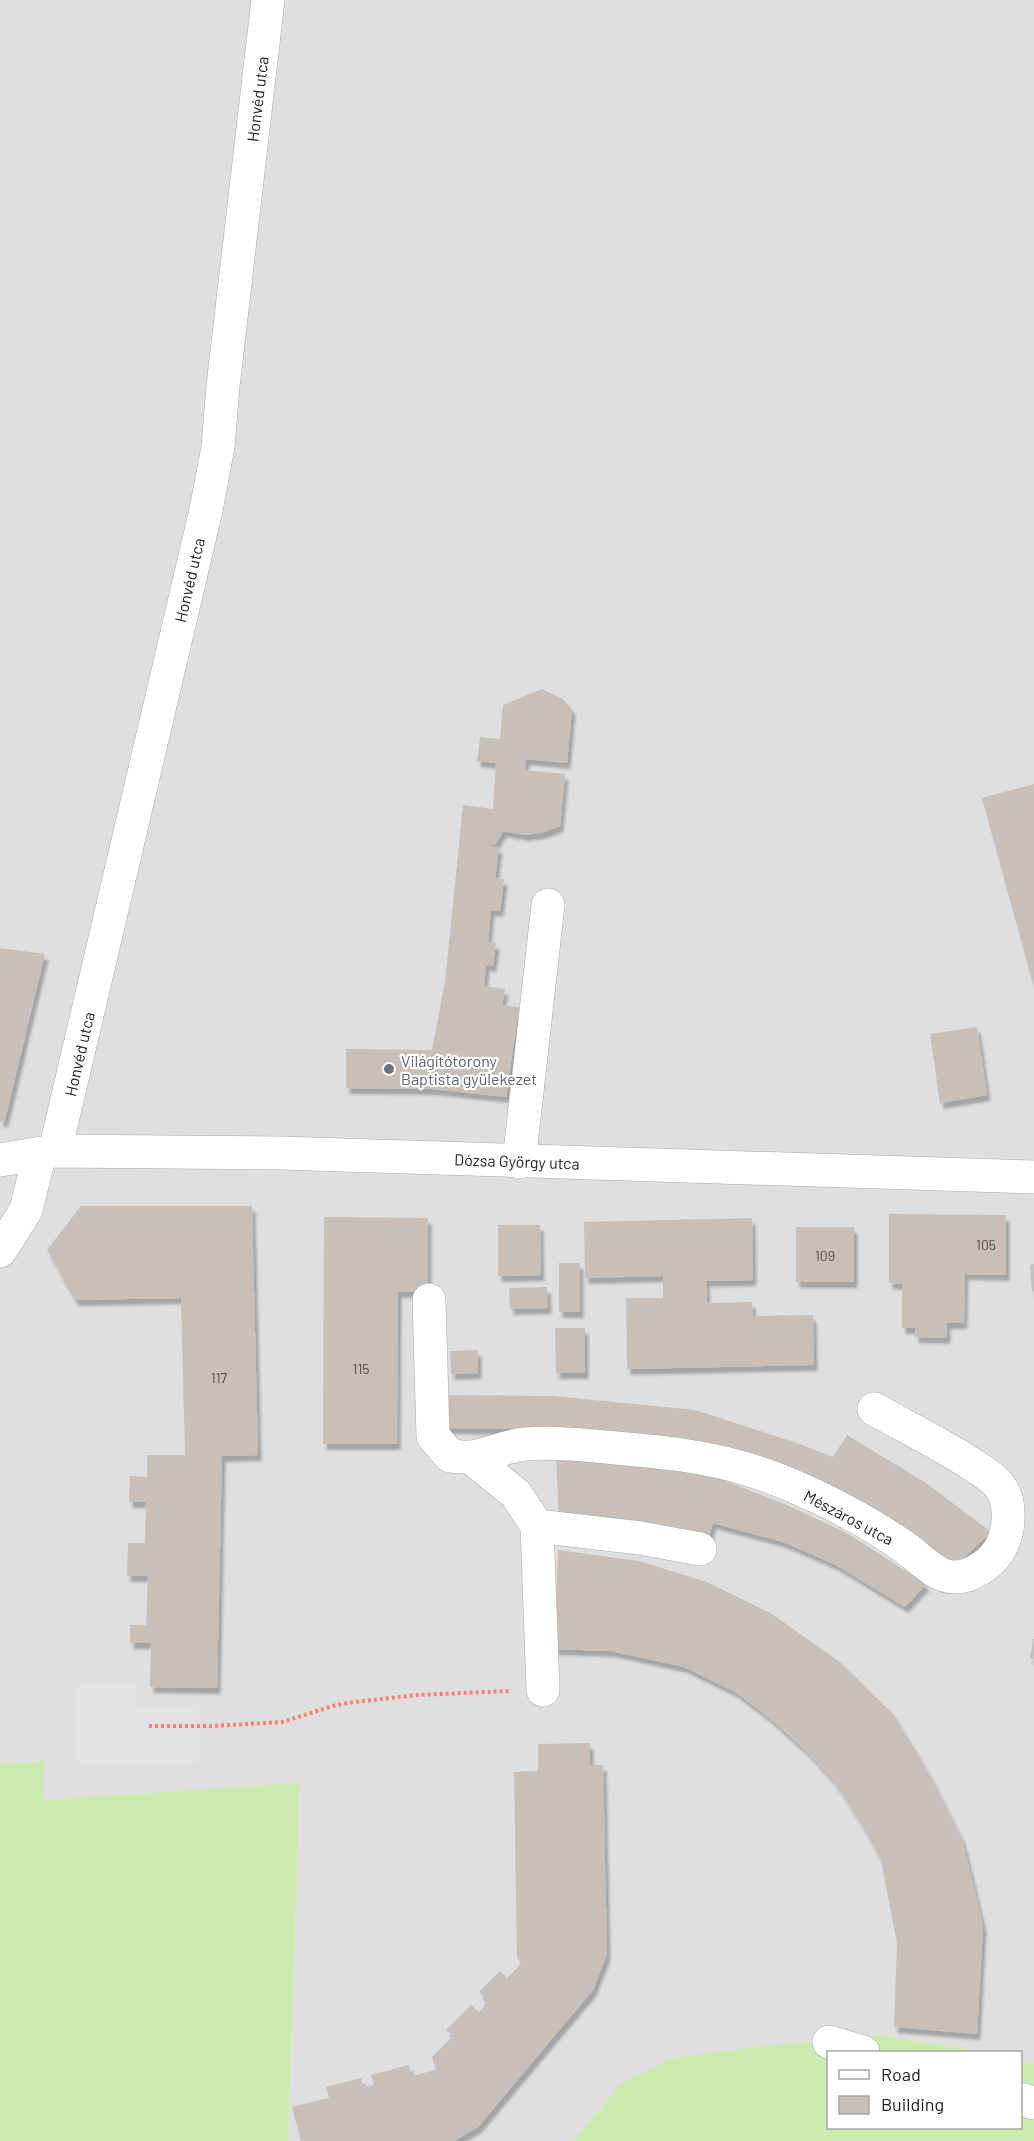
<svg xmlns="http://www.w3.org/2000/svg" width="1034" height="2141" font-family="Barlow,sans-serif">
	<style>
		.residential { fill: #e0dfdf }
		.grass { fill: #cdebb0 }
		.parking { fill: #e2e2e2 }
		.building { fill: #c7bfb8; filter: url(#shadow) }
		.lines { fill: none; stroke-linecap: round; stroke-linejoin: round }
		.minor-casing { stroke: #a9a9a9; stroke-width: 34 }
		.path { stroke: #fa8072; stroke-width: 4; stroke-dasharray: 3 3; stroke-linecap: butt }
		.minor { stroke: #fff; stroke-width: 33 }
		.worship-dot { fill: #6b7280; stroke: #fff; stroke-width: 2 }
		.labels { text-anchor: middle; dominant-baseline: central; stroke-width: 4.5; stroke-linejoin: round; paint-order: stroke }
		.number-label { font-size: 14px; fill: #4b4948 }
		.street-label { font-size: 16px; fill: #222; stroke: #fff }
		.worship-label { font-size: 16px; fill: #5b616d; stroke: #fff; text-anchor: start }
	</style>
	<defs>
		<filter id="shadow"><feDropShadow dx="3.5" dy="6" stdDeviation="1.5" flood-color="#0004"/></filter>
	</defs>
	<rect width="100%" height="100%" fill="#f2efe9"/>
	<path class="residential" d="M0,0H1034V2064L1021,2060L1020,2052H983L881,2035L621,2083L573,2141H288L300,1784L42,1800L44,1761L0,1764Z"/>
	<path class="grass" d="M44,1761L43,1800L300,1783L288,2141H0V1764Z
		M881,2035L983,2052H828V2128H1020L1021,2060L1034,2064V2141H573L621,2083L674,2058L749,2048Z"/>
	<path class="parking" d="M77,1685H136V1706H199V1763H77Z"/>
	<path class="building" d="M542,689L563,699L572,709L567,763L526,759L525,770L565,774L560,826L541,833L524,835L503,831L495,845L473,844L499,847L495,878L504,879L500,911L491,910L488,942L496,943L493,966L486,965L484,986L505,989L502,1005L519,1007L506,1097L432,1089L346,1088V1049L432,1050L445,982L463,805L493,809L496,763L477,761L480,737L500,739L503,705Z
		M1034,784V984H1033L982,798Z
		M0,948L45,954L5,1120L0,1122Z
		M977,1027L987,1095L940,1103L930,1034Z
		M81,1206H252L258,1455L222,1456L217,1688L150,1687L151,1643H130V1625H146L148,1576H127L128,1543H145L146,1502H129L130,1476L147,1477V1455H185L181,1298L75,1300L47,1250Z
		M889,1214L1006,1215V1275L965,1274L964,1323H947V1338L915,1337V1328H902V1284L889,1283Z
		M324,1217L428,1218V1291L398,1292L397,1444H323Z
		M752,1218L753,1280L706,1281L707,1303L752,1302L753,1316L813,1315L814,1365L627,1369L626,1298H663V1276L585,1278L584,1222Z
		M498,1225H540L541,1275L498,1276Z
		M796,1227H854V1282H796Z
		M559,1263H580V1312H559Z
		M1034,1264V1291L1032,1292L1030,1265Z
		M547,1287L548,1308L510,1309L509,1288Z
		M555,1328H585V1373H556Z
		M478,1350V1373L451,1374L450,1351Z
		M443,1395L553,1396L695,1410L800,1444L833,1457L847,1435L926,1483L991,1532L947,1573L816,1486L548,1429L445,1428Z
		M556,1458L637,1461L724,1480L789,1506L847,1533L926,1584L905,1607L836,1565L783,1542L713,1523L708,1539L559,1520Z
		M558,1550L639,1561L707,1582L772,1614L841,1663L894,1715L928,1772L962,1839L983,1926L977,2034L894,2027L897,1944L881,1860L859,1820L833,1780L805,1750L767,1716L735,1692L684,1667L611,1651L554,1649Z
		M1033,1639H1034V1659L1030,1658Z
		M590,1743V1765H603L607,1954L593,1990L478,2127L454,2141H301L292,2107L329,2098L326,2087L361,2078L363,2087L374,2085L371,2075L409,2065L411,2076L436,2070L432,2057L453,2036L446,2030L471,2005L479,2012L488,2001L479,1992L500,1971L507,1978L522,1963L517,1958L514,1772L538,1771V1744Z"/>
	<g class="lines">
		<g class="minor-casing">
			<path id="minor" d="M55,1151L206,510L218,447L223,386L268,0
				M0,1160L55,1151L280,1153L1034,1177
				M519,1162L548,905
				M0,1251L26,1210L40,1153
				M429,1300L433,1436L450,1456C457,1456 465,1458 472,1457C490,1454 507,1446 525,1444C555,1442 586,1445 616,1448C661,1452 706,1456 750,1470C801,1486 864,1518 907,1549C920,1558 936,1577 953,1577C970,1578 989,1565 998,1552C1010,1534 1013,1501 998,1484C992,1477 983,1472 976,1467C943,1445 908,1428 874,1409
				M470,1457L516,1494L537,1526L543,1690
				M537,1526L640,1538L700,1549
				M829,2042L863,2052
				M1020,2099L1034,2103"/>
		</g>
		<path class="path" d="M149,1726H212L282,1722L336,1705L355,1702L417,1695L509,1691"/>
		<use href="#minor" class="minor"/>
	</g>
	<circle class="worship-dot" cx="389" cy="1069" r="6"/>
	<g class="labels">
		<g class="number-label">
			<text x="986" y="1244">105</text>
			<text x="825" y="1255">109</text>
			<text x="361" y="1368">115</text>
			<text x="219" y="1377">117</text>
		</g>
		<g class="street-label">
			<text transform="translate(257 99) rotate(-83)">Honvéd utca</text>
			<text transform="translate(189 580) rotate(-77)">Honvéd utca</text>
			<text transform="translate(79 1054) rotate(-77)">Honvéd utca</text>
			<text transform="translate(517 1161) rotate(2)">Dózsa György utca</text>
			<text transform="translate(849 1517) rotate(28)">Mészáros utca</text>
		</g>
		<g class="worship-label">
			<text x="401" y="1060">Világítótorony<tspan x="401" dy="18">Baptista gyülekezet</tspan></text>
		</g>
	</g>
	<rect x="827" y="2051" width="195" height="78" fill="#ffffff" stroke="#a7a7a7" stroke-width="1.5"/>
	<rect x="839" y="2070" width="30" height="9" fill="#ffffff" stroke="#a7a7a7" stroke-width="1.5"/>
	<text x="881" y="2081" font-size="18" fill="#222222">Road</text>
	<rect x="839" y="2096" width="30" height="18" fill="#c7bfb8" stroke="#a7a7a7" stroke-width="1.5"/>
	<text x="881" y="2111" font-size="18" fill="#222222">Building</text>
</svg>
